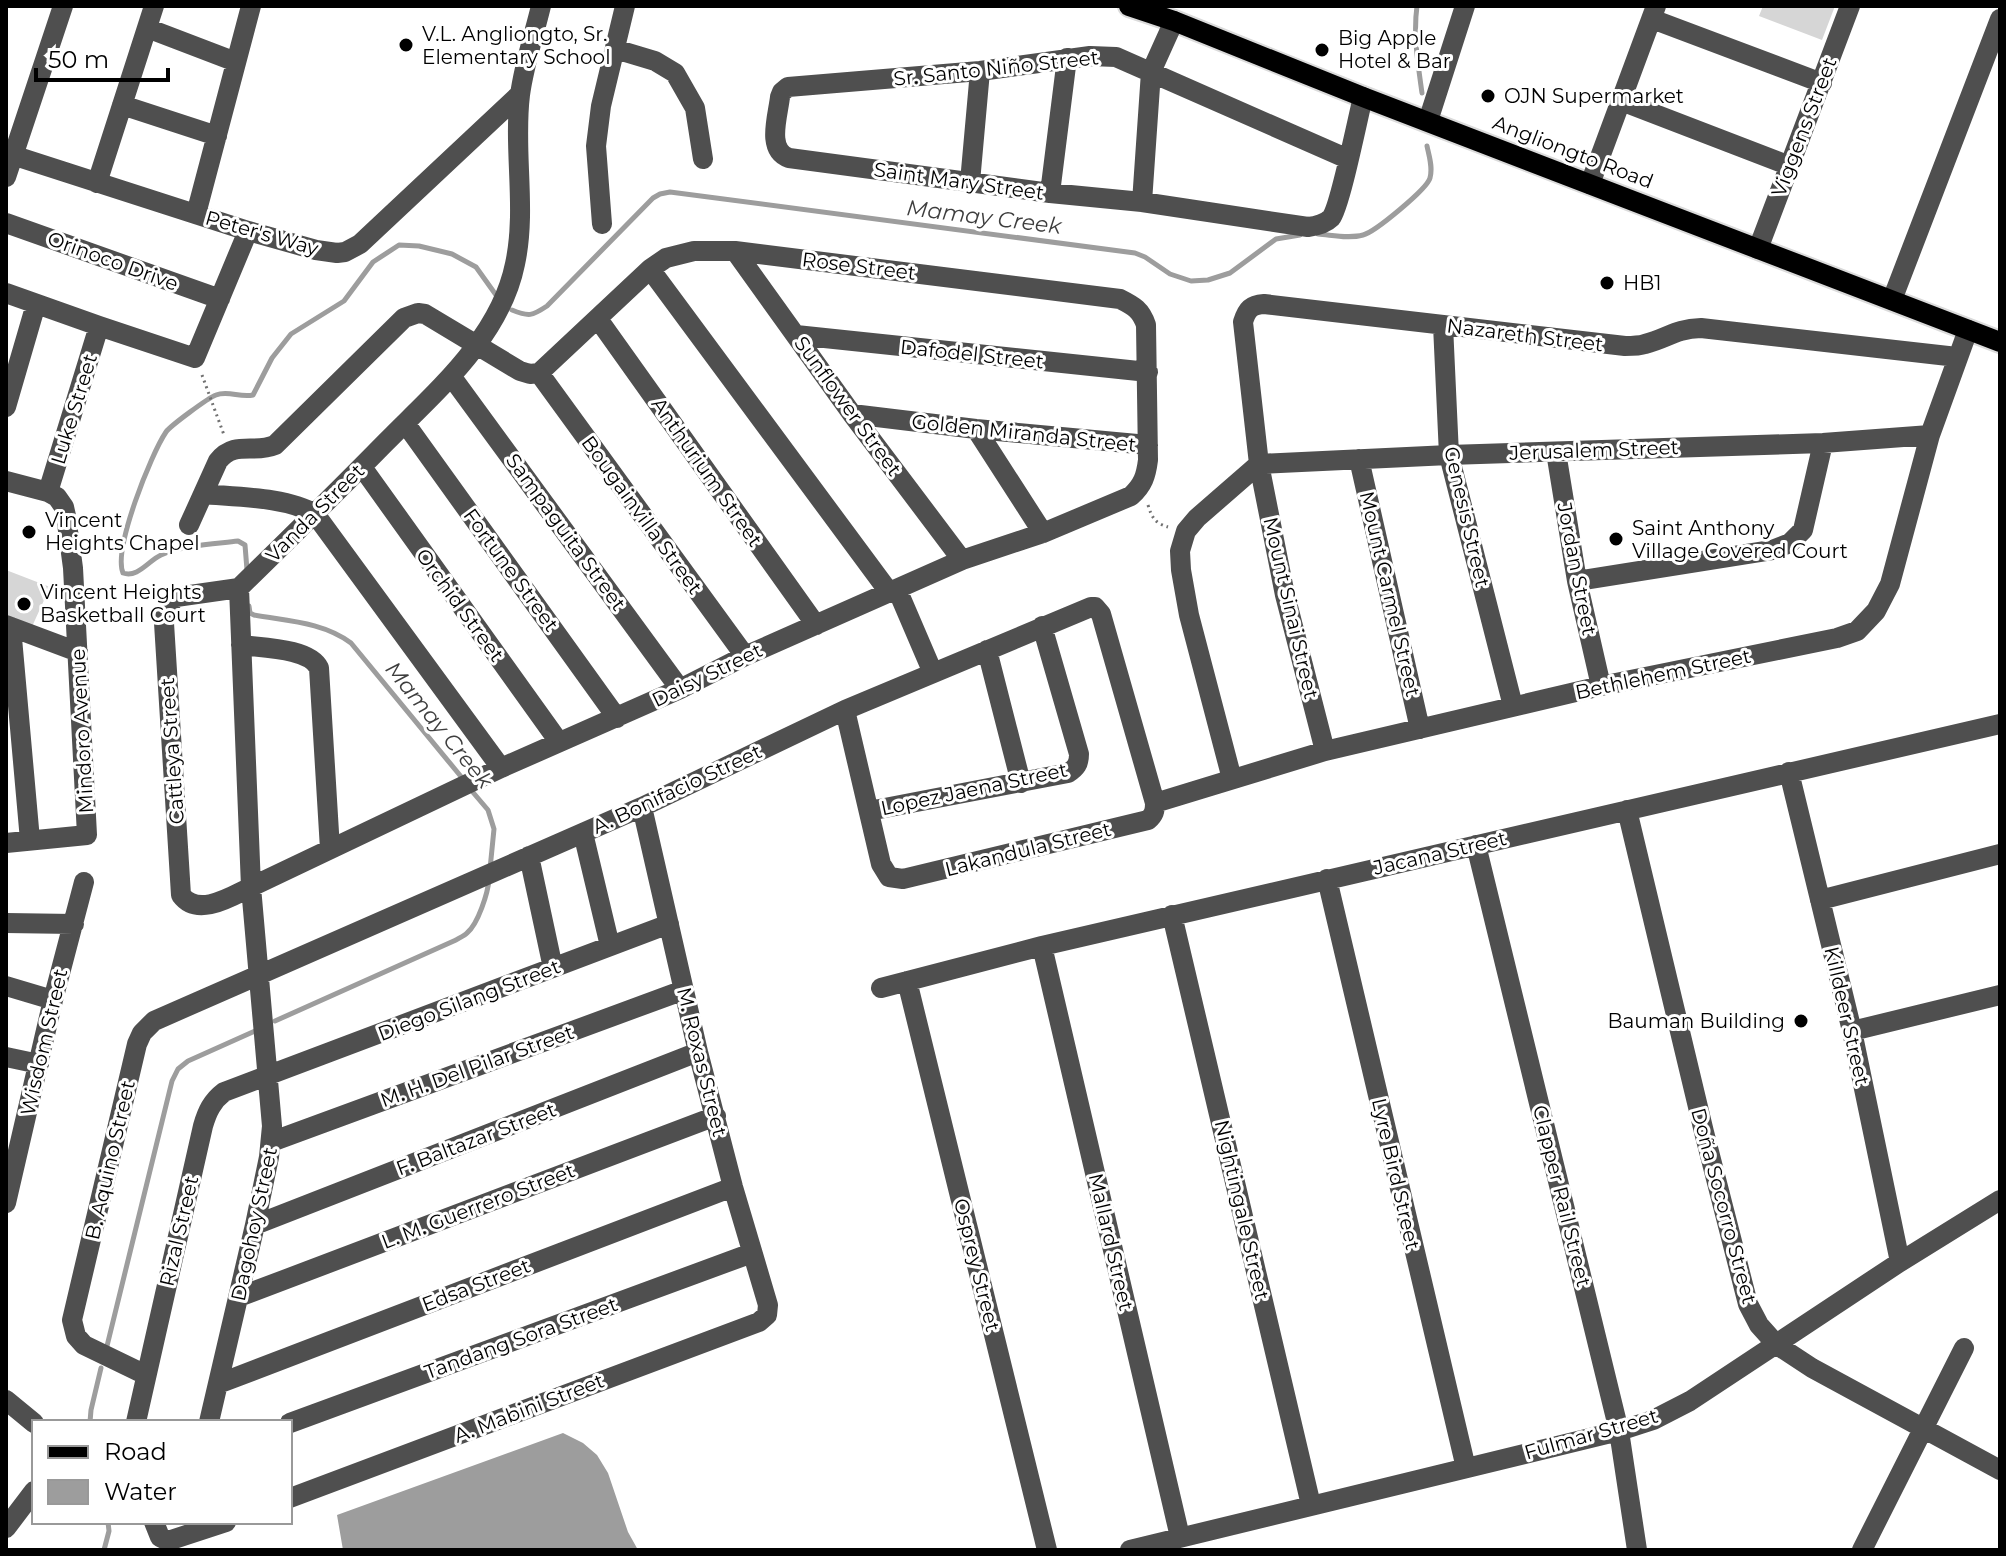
<svg xmlns="http://www.w3.org/2000/svg" width="2006" height="1556" font-family="Montserrat,sans-serif">
	<style>
		.green { fill: #d6d6d6 }
		.water { fill: #9d9d9d }
		.lines { fill: none; stroke-linecap: round; stroke-linejoin: round }
		.stream { stroke: #9d9d9d; stroke-width: 5 }
		.major-casing { stroke: #dbdbdb; stroke-width: 24 }
		.path { stroke: #717171; stroke-width: 3; stroke-dasharray: 2 4; stroke-linecap: butt }
		.minor { stroke: #4f4f4f; stroke-width: 20 }
		.major { stroke: #000; stroke-width: 20 }
		.poi-dot { fill: #000; stroke: #fff; stroke-width: 3 }
		.labels { text-anchor: middle; dominant-baseline: central; stroke-width: 6; stroke-linejoin: round; paint-order: stroke }
		.poi-label { font-size: 20px; fill: #000; stroke: #fff; text-anchor: start }
		.street-label { font-size: 20px; fill: #000; stroke: #fff }
		.water-label { font-size: 22px; font-style: italic; fill: #3e3e3e; stroke: #fff }
	</style>
	<rect width="100%" height="100%" fill="#fff"/>
	<path class="green" d="M1763,6H1835L1822,40L1759,16Z
		M6,570L50,587L30,631L6,620Z"/>
	<path class="water" d="M563,1433L583,1443L597,1455L608,1473L628,1532L638,1550H343L337,1515Z"/>
	<g class="lines">
		<path class="stream" d="M1417,6C1413,35 1418,64 1422,93
			M1318,234C1332,235 1349,239 1363,235C1375,232 1427,189 1430,178C1433,167 1429,156 1427,146
			M512,310C529,317 532,316 547,306L653,198L660,194L670,192L1135,253L1145,257L1170,274L1191,281L1208,280L1230,273L1276,239L1300,235
			M247,570L245,545L238,541C213,544 184,545 161,555C148,561 138,578 123,573C113,549 151,454 166,432C170,426 208,398 216,395C228,390 240,398 253,395L272,358L291,334L344,301L373,262L399,245L419,246L452,254L476,267L496,295
			M249,606L250,613L254,615C287,621 323,622 351,643L463,779
			M471,790L488,810L494,829L490,869
			M275,1021L456,940C459,938 464,936 467,933C478,924 488,893 489,879
			M107,1346L172,1081L178,1069L188,1061L255,1031
			M90,1422L91,1410L101,1368
			M104,1550L109,1531L108,1522"/>
		<g class="major-casing">
			<path id="major" d="M1129,6L1174,21L1363,97L2000,342"/>
		</g>
		<path class="path" d="M202,375L224,435
			M1148,505C1152,518 1155,523 1168,527"/>
		<path class="minor" d="M1652,19L1822,83
			M147,28L236,62
			M615,49L655,61L675,73L695,108L703,159
			M1621,101L1790,166
			M122,105L217,136
			M1428,121L1465,6
			M6,153L248,231L316,250L337,253L345,252L360,244L520,94
			M1348,159L1116,57L1090,56L980,71L788,87L782,92L780,97C778,116 766,150 789,158L1050,193L1142,202L1308,227C1316,226 1325,224 1331,218C1340,207 1358,117 1363,97
			M6,177L63,6
			M970,182L980,71
			M97,183L154,6
			M1590,184L1656,6
			M1050,193L1067,58
			M1142,202L1151,72L1174,21
			M196,214L251,6
			M6,223L220,299
			M602,224L596,146L601,106L625,6
			M1758,249L1850,6
			M735,251L852,414L962,560
			M650,269L889,592
			M6,293L99,326L195,358L248,231
			M1892,300L2000,19
			M598,319L816,625
			M1443,325L1449,455L1513,706
			M796,335L1148,372
			M539,373L745,656
			M451,376L680,689
			M6,407L36,304
			M852,414L976,429L1148,445
			M405,423L617,718
			M976,429L1043,533
			M1556,452L1577,581L1601,686
			M1359,459L1420,729
			M1259,464L1449,455L1823,443L1930,435
			M362,467L559,742
			M6,481L48,492L57,497L64,507L66,516L73,568L87,835L6,843
			M48,492L99,326
			M203,494C236,497 288,497 315,514L501,768
			M189,525L218,461C235,440 254,454 275,445L404,318L418,313L425,314L520,371L530,374L539,373L650,269L666,258L694,251H735L1120,299C1134,306 1141,310 1146,325L1148,460C1146,476 1143,485 1131,496L1043,533L962,560L745,656L680,689L501,768L251,887C232,896 198,918 181,895L164,623L167,607L176,597L239,588
			M1577,581L1772,550L1790,543L1803,530L1823,443
			M897,589L933,673
			M6,625L78,652
			M11,627L30,840
			M241,645C262,648 309,648 319,668L330,849
			M987,650L1021,783
			M1325,751L1285,595L1259,464L1243,322C1247,309 1251,305 1264,304L1625,346C1632,346 1639,346 1645,344C1668,338 1675,329 1701,328L1957,357
			M1789,772L1852,1031L1900,1262
			M1232,779L1189,615L1181,570L1180,551L1186,531L1197,518L1259,464
			M1155,803L1325,751L1601,686L1837,638L1857,631L1876,611L1890,584L1930,435L1968,330
			M1627,810L1704,1132L1748,1304L1759,1325L1777,1345L1812,1368L2000,1470
			M869,811L1068,773C1076,768 1079,764 1079,754L1042,626
			M583,833L610,946
			M1476,845L1619,1431L1637,1550
			M529,856L553,968
			M1327,879L1466,1468
			M1820,900L2000,854
			M1172,915L1311,1505
			M6,923L74,924
			M1042,946L1180,1537
			M907,981L1047,1550
			M6,986L53,1000
			M881,988L1042,946L2000,724
			M1852,1031L2000,995
			M6,1057L39,1064
			M271,1142L684,990
			M6,1203L53,1000L84,882
			M255,1225L698,1052
			M239,1297L716,1116
			M146,1375L84,1345L76,1336L72,1320L137,1044L142,1033L154,1021L642,807L845,710L1091,607H1095L1101,614L1155,803C1155,811 1154,815 1148,820L903,879L889,877L881,864L845,710
			M218,1384L733,1187
			M6,1400L34,1423
			M136,1422L203,1126C207,1112 212,1101 224,1092L669,924
			M209,1422L255,1225L269,1157L272,1126L251,887L239,588C288,540 337,492 385,443C435,392 500,338 515,264C527,209 513,150 520,95C524,65 534,35 541,6
			M290,1423L752,1253
			M290,1498L759,1322L767,1315L768,1305L733,1187L698,1052L642,807
			M154,1522L160,1537L168,1541L226,1522
			M6,1528L34,1491
			M1130,1550L1619,1431L1653,1420L1690,1401L1900,1262L2000,1200
			M1862,1550L1964,1348"/>
		<use href="#major" class="major"/>
	</g>
	<g class="poi-dot">
		<circle cx="406" cy="45" r="8"/>
		<circle cx="1322" cy="50" r="8"/>
		<circle cx="1488" cy="96" r="8"/>
		<circle cx="1607" cy="283" r="8"/>
		<circle cx="29" cy="532" r="8"/>
		<circle cx="1616" cy="539" r="8"/>
		<circle cx="24" cy="604" r="8"/>
		<circle cx="1801" cy="1021" r="8"/>
	</g>
	<g class="labels">
		<g class="poi-label">
			<text x="422" y="34">V.L. Angliongto, Sr.<tspan x="422" dy="23">Elementary School</tspan></text>
			<text x="1338" y="38">Big Apple<tspan x="1338" dy="23">Hotel &amp; Bar</tspan></text>
			<text x="1504" y="96">OJN Supermarket</text>
			<text x="1623" y="283">HB1</text>
			<text x="45" y="520">Vincent<tspan x="45" dy="23">Heights Chapel</tspan></text>
			<text x="1632" y="528">Saint Anthony<tspan x="1632" dy="23">Village Covered Court</tspan></text>
			<text x="40" y="592">Vincent Heights<tspan x="40" dy="23">Basketball Court</tspan></text>
			<text x="1785" y="1021" text-anchor="end">Bauman Building</text>
		</g>
		<g class="street-label">
			<text transform="translate(996 68) rotate(-6)">Sr. Santo Niño Street</text>
			<text transform="translate(1804 127) rotate(-69)">Viggens Street</text>
			<text transform="translate(1573 152) rotate(21)">Angliongto Road</text>
			<text transform="translate(959 181) rotate(8)">Saint Mary Street</text>
			<text transform="translate(262 233) rotate(16)">Peter's Way</text>
			<text transform="translate(113 261) rotate(20)">Orinoco Drive</text>
			<text transform="translate(859 266) rotate(7)">Rose Street</text>
			<text transform="translate(1525 335) rotate(7)">Nazareth Street</text>
			<text transform="translate(972 354) rotate(6)">Dafodel Street</text>
			<text transform="translate(848 406) rotate(54)">Sunflower Street</text>
			<text transform="translate(74 409) rotate(-73)">Luke Street</text>
			<text transform="translate(1024 433) rotate(6)">Golden Miranda Street</text>
			<text transform="translate(1594 450) rotate(-2)">Jerusalem Street</text>
			<text transform="translate(707 472) rotate(55)">Anthurium Street</text>
			<text transform="translate(315 513) rotate(-45)">Vanda Street</text>
			<text transform="translate(642 515) rotate(54)">Bougainvilla Street</text>
			<text transform="translate(1467 517) rotate(77)">Genesis Street</text>
			<text transform="translate(566 532) rotate(54)">Sampaguita Street</text>
			<text transform="translate(1577 569) rotate(79)">Jordan Street</text>
			<text transform="translate(511 570) rotate(54)">Fortune Street</text>
			<text transform="translate(1390 594) rotate(77)">Mount Carmel Street</text>
			<text transform="translate(460 605) rotate(54)">Orchid Street</text>
			<text transform="translate(1291 608) rotate(77)">Mount Sinai Street</text>
			<text transform="translate(1663 674) rotate(-12)">Bethlehem Street</text>
			<text transform="translate(707 675) rotate(-26)">Daisy Street</text>
			<text transform="translate(82 731) rotate(-93)">Mindoro Avenue</text>
			<text transform="translate(172 751) rotate(-94)">Cattleya Street</text>
			<text transform="translate(677 789) rotate(-25)">A. Bonifacio Street</text>
			<text transform="translate(974 789) rotate(-12)">Lopez Jaena Street</text>
			<text transform="translate(1028 849) rotate(-14)">Lakandula Street</text>
			<text transform="translate(1440 853) rotate(-13)">Jacana Street</text>
			<text transform="translate(469 1000) rotate(-21)">Diego Silang Street</text>
			<text transform="translate(1847 1016) rotate(77)">Killdeer Street</text>
			<text transform="translate(44 1042) rotate(-77)">Wisdom Street</text>
			<text transform="translate(702 1062) rotate(76)">M. Roxas Street</text>
			<text transform="translate(477 1066) rotate(-20)">M. H. Del Pilar Street</text>
			<text transform="translate(476 1139) rotate(-21)">F. Baltazar Street</text>
			<text transform="translate(110 1160) rotate(-77)">B. Aquino Street</text>
			<text transform="translate(1396 1174) rotate(77)">Lyre Bird Street</text>
			<text transform="translate(1562 1196) rotate(76)">Clapper Rail Street</text>
			<text transform="translate(478 1206) rotate(-21)">L. M. Guerrero Street</text>
			<text transform="translate(1724 1206) rotate(75)">Doña Socorro Street</text>
			<text transform="translate(1242 1210) rotate(77)">Nightingale Street</text>
			<text transform="translate(254 1224) rotate(-78)">Dagohoy Street</text>
			<text transform="translate(179 1231) rotate(-77)">Rizal Street</text>
			<text transform="translate(1111 1242) rotate(77)">Mallard Street</text>
			<text transform="translate(977 1265) rotate(76)">Osprey Street</text>
			<text transform="translate(476 1285) rotate(-21)">Edsa Street</text>
			<text transform="translate(521 1338) rotate(-20)">Tandang Sora Street</text>
			<text transform="translate(529 1408) rotate(-21)">A. Mabini Street</text>
			<text transform="translate(1591 1434) rotate(-16)">Fulmar Street</text>
		</g>
		<g class="water-label">
			<text transform="translate(984 217) rotate(7)">Mamay Creek</text>
			<text transform="translate(439 725) rotate(51)">Mamay Creek</text>
		</g>
	</g>
	<rect width="2006" height="1556" fill="none" stroke="#000000" stroke-width="16"/>
	<rect x="32" y="1420" width="260" height="104" fill="#ffffff" stroke="#999999" stroke-width="2"/>
	<rect x="48" y="1446" width="40" height="12" fill="#000000" stroke="#999999" stroke-width="2"/>
	<text x="104" y="1460" font-size="24" fill="#000000">Road</text>
	<rect x="48" y="1480" width="40" height="24" fill="#9d9d9d" stroke="#999999" stroke-width="2"/>
	<text x="104" y="1500" font-size="24" fill="#000000">Water</text>
	<path d="M36 68v12h132v-12" fill="none" stroke="#000000" stroke-width="4"/>
	<text x="48" y="68" font-size="24" fill="#000000" stroke="#ffffff" stroke-width="6" paint-order="stroke">50 m</text>
</svg>
